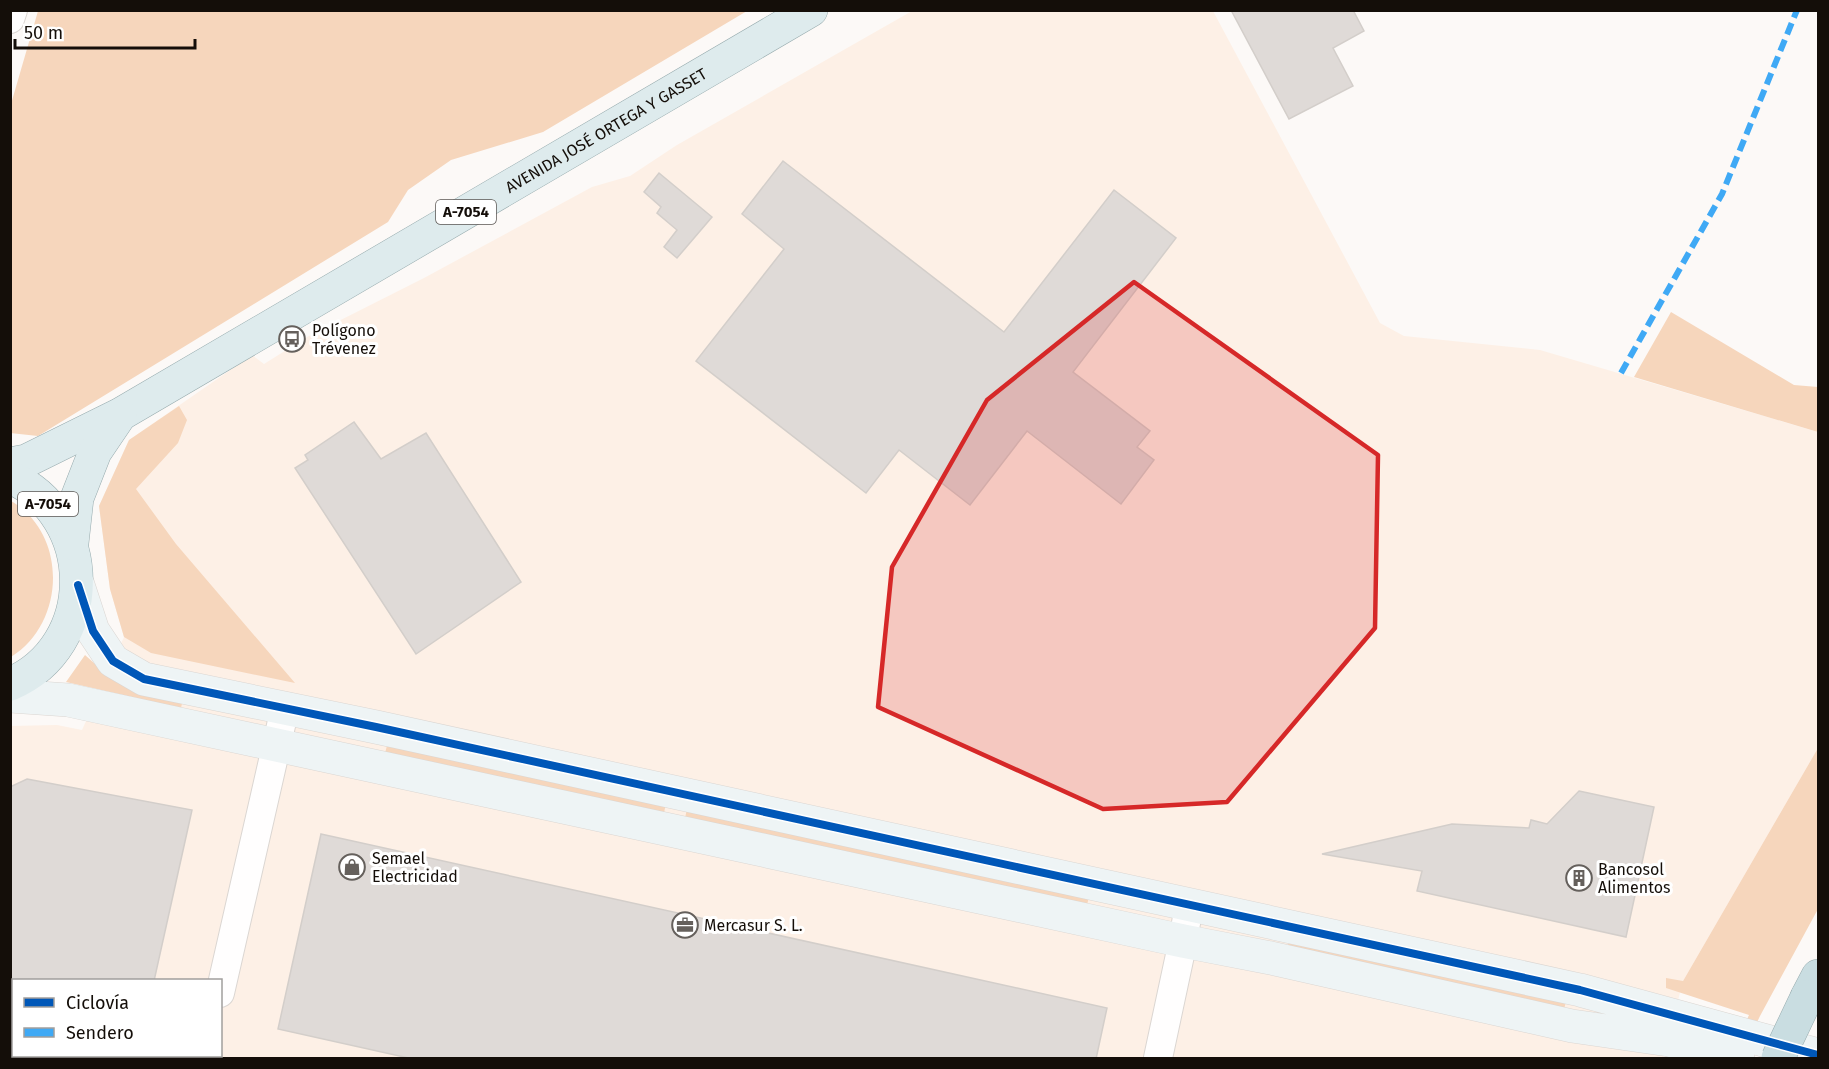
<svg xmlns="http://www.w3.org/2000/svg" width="1829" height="1069" font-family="'Fira Sans',sans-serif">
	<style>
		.built { fill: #fdf0e6; fill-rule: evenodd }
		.green { fill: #f6d6bc }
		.building { fill: #dfdad7; stroke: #d3ceca; stroke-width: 1.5 }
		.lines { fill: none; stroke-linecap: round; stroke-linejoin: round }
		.street-casing { stroke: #dbd6d2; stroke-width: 30 }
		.secondary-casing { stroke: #dbd6d2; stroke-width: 34 }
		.primary-casing { stroke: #97abae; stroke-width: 34 }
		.highway-casing { stroke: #97abae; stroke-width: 34 }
		.street { stroke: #fffefe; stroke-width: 28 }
		.secondary { stroke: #eef4f5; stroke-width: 33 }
		.primary { stroke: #deebed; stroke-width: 33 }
		.highway { stroke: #c9dde1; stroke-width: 33 }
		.highway-bridge-casing { stroke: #97abae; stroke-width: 34; stroke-linecap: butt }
		.highway-bridge { stroke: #c9dde1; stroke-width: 33 }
		.quiet { stroke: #3fa9f5; stroke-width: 6; stroke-dasharray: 12 6; stroke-linecap: butt }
		.cycleway-casing { stroke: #fff; stroke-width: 11 }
		.cycleway { stroke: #0057b8; stroke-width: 8 }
		.marked { fill: #d62828; fill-opacity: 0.2; stroke: #d62828; stroke-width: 4.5; stroke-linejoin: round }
		.labels { text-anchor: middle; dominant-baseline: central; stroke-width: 6; stroke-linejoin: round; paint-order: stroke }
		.shield { fill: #fff; stroke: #5a5653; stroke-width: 1.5 }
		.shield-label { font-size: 15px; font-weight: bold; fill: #140e09 }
		.street-label { font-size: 16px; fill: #140e09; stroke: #fff }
		.poi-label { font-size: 16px; fill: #140e09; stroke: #fff; text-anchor: start }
	</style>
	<rect width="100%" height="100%" fill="#fcf9f7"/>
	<path class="built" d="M912,11H1213L1380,323L1404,336L1540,350L1818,432V748L1683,981L1663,1058H11L10,726L57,725L82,730L124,637L110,589L99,506L129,440L252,355L264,364L307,337L424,278L592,187L630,176L677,145ZM14,980H220V1056H14Z"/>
	<path class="green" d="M38,11V10L747,11L543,132L451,160L408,190L388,222L38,436L10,433L11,104Z
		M1671,312L1794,385L1818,387V432L1634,377Z
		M179,406L187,420L178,443L136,489L176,544L295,683L151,653L124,637L110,589L99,506L129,440Z
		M11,501C68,534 66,623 11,657Z
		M85,655L112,679L183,699L181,708L66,682Z
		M388,742L666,803L664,813L385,753Z
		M1818,748V909L1760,1016L1740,1058H1729L1749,1015L1666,988V978L1683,981Z
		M687,809L1089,897L1087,905L685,818Z
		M1289,941L1566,1001L1564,1010L1287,949Z"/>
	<path class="building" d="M1231,10H1353L1364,31L1333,48L1353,86L1289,119Z
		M783,161L1004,332L1114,190L1176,238L1073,372L1150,431L1137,447L1154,460L1121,504L1027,431L970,505L899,450L866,493L696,361L784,249L742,214Z
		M659,173L712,217L677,258L664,247L677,230L657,213L661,207L644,192Z
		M354,422L381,459L426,433L521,582L416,654L295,468L308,460L305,455Z
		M27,779L192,810L154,981H10V787Z
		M1579,791L1654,807L1626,937L1417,891L1422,871L1322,854L1452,824L1529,828L1531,820L1547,824Z
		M321,834L1107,1008L1096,1059H413L278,1029Z"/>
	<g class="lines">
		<g class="street-casing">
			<path id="street" d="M10,19L13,10
				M220,993L285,708
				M205,1058L206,1056
				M1158,1058L1183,941L1189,905"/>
		</g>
		<g class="secondary-casing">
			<path id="secondary" d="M78,585L93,631L113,661L144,679L376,727L1580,990L1818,1055
				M10,696L68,700L1183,941L1271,958L1572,1026L1669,1040L1738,1058"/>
		</g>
		<g class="primary-casing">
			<g id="primary">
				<path id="s1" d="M10,464L26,461L121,414L811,10"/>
				<path d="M10,477C98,516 99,646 10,684"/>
				<path d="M72,543L77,498L95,452L120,415"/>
			</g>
		</g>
		<g class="highway-casing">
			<path id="highway" d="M1807,997L1818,976"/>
		</g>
		<use href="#street" class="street"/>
		<use href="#secondary" class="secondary"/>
		<use href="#primary" class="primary"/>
		<use href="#highway" class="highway"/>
		<g class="highway-bridge-casing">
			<path id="highway-bridge" d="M1778,1058L1807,997"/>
		</g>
		<use href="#highway-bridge" class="highway-bridge"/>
		<path class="quiet" d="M1621,373L1722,194L1797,10"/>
		<g class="cycleway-casing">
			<path id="cycleway" d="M78,585L93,631L113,661L144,679L376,727L1580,990L1818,1055"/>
		</g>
		<use href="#cycleway" class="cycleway"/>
	</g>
	<path class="marked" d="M1134,282L1378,455L1375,628L1227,802L1103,809L878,707L892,567L987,400Z"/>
	<defs>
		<g id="bus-ring" transform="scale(1.35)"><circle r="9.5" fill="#fff" stroke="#65605c" stroke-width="1.5"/><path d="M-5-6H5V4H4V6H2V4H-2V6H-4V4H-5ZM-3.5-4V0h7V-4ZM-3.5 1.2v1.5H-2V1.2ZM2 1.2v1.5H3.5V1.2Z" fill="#65605c"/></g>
		<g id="shop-ring" transform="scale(1.35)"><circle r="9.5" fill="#fff" stroke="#65605c" stroke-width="1.5"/><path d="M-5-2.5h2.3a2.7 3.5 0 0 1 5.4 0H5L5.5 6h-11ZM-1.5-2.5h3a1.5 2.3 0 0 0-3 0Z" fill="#65605c"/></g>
		<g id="building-ring" transform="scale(1.35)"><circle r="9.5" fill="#fff" stroke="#65605c" stroke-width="1.5"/><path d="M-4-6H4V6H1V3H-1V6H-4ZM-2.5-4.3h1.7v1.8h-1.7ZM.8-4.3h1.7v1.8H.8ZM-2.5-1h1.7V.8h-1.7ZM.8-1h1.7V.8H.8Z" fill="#65605c"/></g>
		<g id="office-ring" transform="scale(1.35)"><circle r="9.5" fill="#fff" stroke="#65605c" stroke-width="1.5"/><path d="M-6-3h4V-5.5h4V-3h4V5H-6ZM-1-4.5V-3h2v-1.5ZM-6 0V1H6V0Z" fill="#65605c"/></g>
	</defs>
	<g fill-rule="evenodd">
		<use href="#bus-ring" x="292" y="339"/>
		<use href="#shop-ring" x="352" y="867"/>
		<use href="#building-ring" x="1579" y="878"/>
		<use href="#office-ring" x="685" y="925"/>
	</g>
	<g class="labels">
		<g class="shield">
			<rect x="436" y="200" width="60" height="24" rx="4.5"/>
			<rect x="18" y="492" width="60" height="24" rx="4.5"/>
		</g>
		<g class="shield-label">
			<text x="466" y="212">A-7054</text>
			<text x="48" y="504">A-7054</text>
		</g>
		<g class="street-label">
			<text stroke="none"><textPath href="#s1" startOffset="684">AVENIDA JOSÉ ORTEGA Y GASSET</textPath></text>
		</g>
		<g class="poi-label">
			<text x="312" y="330">Polígono<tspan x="312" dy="18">Trévenez</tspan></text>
			<text x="372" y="858">Semael<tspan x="372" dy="18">Electricidad</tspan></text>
			<text x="1598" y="869">Bancosol<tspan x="1598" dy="18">Alimentos</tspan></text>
			<text x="704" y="925">Mercasur S. L.</text>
		</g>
	</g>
	<rect width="1829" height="1069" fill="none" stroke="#140e09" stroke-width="24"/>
	<rect x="12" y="979" width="210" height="78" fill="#ffffff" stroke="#a19f9d" stroke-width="1.5"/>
	<rect x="24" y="998" width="30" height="9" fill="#0057b8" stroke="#a19f9d" stroke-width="1.5"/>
	<text x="66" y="1009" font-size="18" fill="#140e09">Ciclovía</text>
	<rect x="24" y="1028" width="30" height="9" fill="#3fa9f5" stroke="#a19f9d" stroke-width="1.5"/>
	<text x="66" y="1039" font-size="18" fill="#140e09">Sendero</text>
	<path d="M15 39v9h180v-9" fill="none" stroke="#140e09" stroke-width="3"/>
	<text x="24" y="39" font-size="18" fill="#140e09" stroke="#ffffff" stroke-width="4.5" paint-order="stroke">50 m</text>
</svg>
